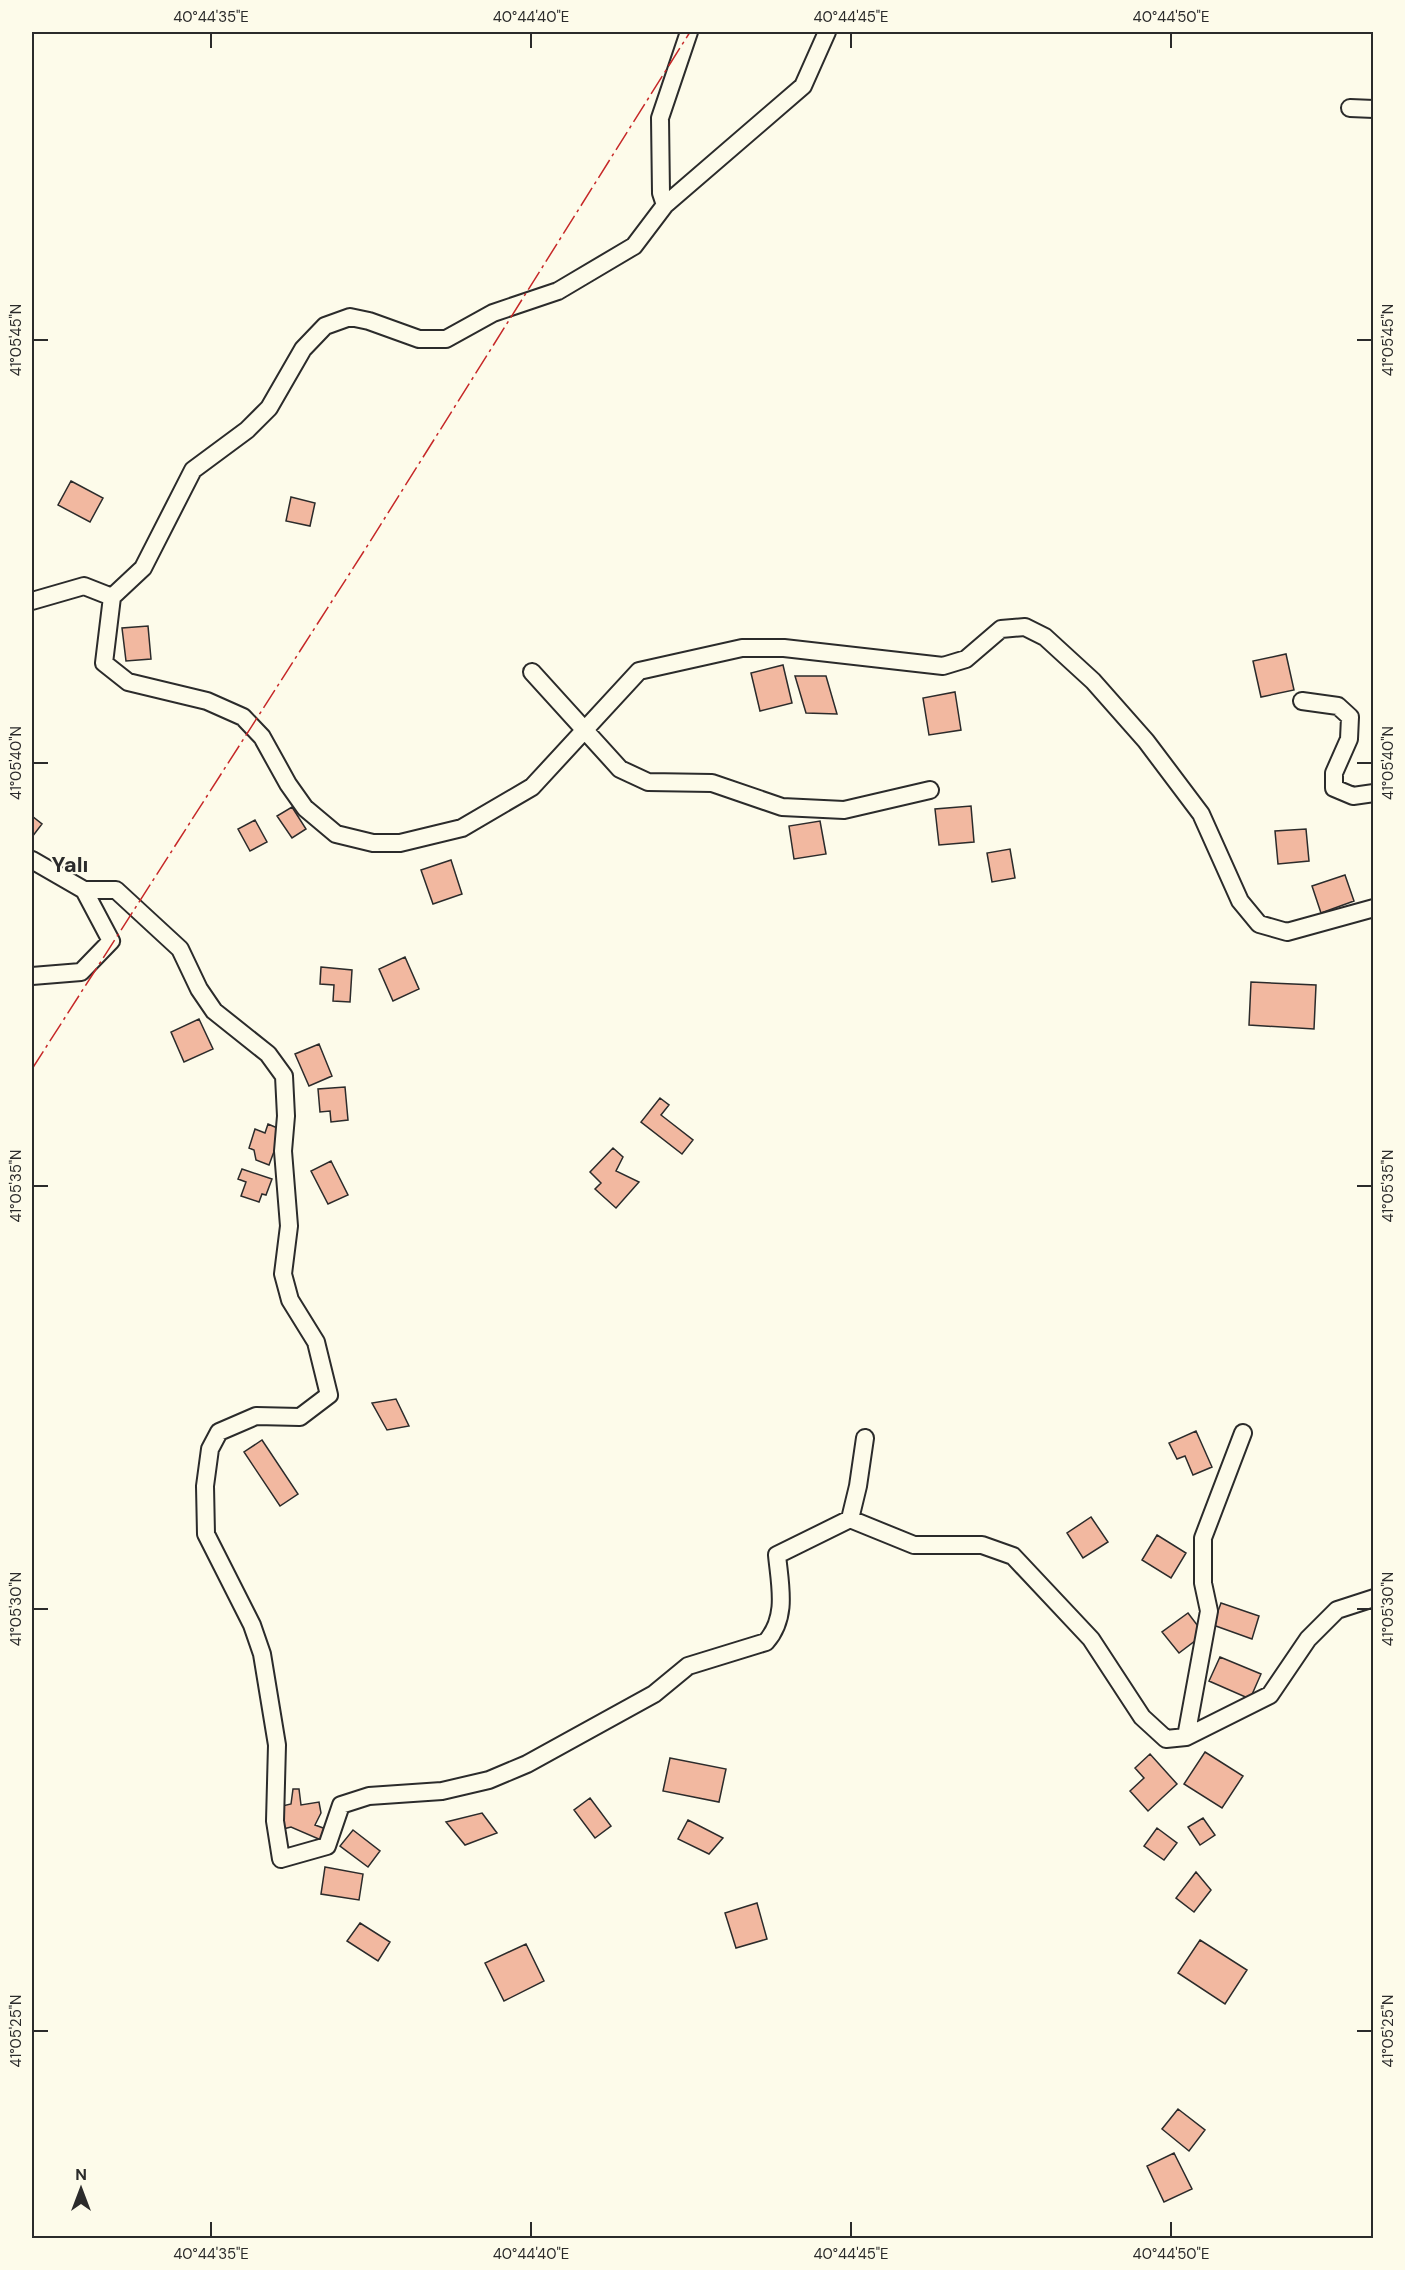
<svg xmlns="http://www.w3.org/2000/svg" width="1405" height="2270" font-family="'DM Sans',sans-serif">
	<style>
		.building { fill: #f2b8a0; stroke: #2b2b2b; stroke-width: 1.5 }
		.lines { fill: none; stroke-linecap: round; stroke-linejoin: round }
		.minor-casing { stroke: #2b2b2b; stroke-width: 20 }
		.minor { stroke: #fdfbea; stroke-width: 16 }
		.power { stroke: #c62828; stroke-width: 1.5; stroke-dasharray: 21 4.5 3 4.5; stroke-linecap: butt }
		.ticks { fill: none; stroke: #2b2b2b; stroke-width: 2 }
		.labels { text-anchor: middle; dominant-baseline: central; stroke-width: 4.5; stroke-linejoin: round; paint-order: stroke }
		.district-label { font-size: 22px; font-weight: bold; fill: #2b2b2b; stroke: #fdfbea }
		.neatline { fill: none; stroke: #2b2b2b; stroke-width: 2 }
		.ticks-label { font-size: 15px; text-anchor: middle; fill: #2b2b2b }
	</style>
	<rect width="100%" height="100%" fill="#fdfbea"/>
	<path class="building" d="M71,481L103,498L90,522L58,505Z
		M291,497L315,503L310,526L286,521Z
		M148,626L151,659L126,661L122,628Z
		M1286,654L1294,690L1261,697L1253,661Z
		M783,665L792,703L760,711L751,673Z
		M795,676H826L837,714L806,713Z
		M955,692L961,730L929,735L923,698Z
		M971,806L974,842L939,845L935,809Z
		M292,807L306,829L292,838L277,816Z
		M32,816L42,824L32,837Z
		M255,820L267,842L250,851L238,829Z
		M820,821L826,854L794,859L789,826Z
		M1306,829L1309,861L1278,864L1275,831Z
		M1010,849L1015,878L992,882L987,853Z
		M451,860L462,894L433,904L421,870Z
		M1345,875L1354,901L1321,913L1312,886Z
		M405,957L419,989L393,1001L379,969Z
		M321,967L352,970L350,1002L333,1001L334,985L320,984Z
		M1251,982L1316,985L1314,1029L1249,1025Z
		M199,1019L213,1049L184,1062L171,1032Z
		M319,1044L332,1076L309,1086L295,1054Z
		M345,1087L348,1120L331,1122L330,1111L320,1112L318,1089Z
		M660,1098L669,1105L661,1115L693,1140L682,1154L641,1122Z
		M268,1124L282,1130L269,1165L256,1160L254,1150L249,1148L255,1129L265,1133Z
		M613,1148L623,1157L616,1171L639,1182L616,1208L595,1189L601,1183L590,1172Z
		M331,1161L348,1195L328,1204L311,1171Z
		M242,1169L272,1179L266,1195L262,1194L259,1202L241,1196L246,1182L238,1179Z
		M396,1399L409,1426L387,1430L372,1403Z
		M1196,1431L1212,1467L1193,1475L1185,1456L1177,1459L1169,1443Z
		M262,1440L298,1494L280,1506L244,1452Z
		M1091,1517L1108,1542L1083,1558L1067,1533Z
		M1157,1535L1186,1553L1171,1578L1142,1560Z
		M1221,1603L1259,1616L1252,1639L1213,1625Z
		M1188,1613L1204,1634L1179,1653L1162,1632Z
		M1220,1657L1261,1674L1250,1699L1209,1681Z
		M1205,1752L1243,1776L1222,1808L1184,1784Z
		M1150,1754L1177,1784L1148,1811L1130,1791L1144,1778L1135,1768Z
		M670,1758L726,1769L719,1802L663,1791Z
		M293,1789H299L301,1805L319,1802L321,1813L315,1825L326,1829L321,1840L291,1827L283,1829L278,1807L291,1804Z
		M590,1798L611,1826L595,1838L574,1810Z
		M482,1813L497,1833L465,1845L446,1822Z
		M1203,1818L1215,1835L1200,1845L1188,1827Z
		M688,1820L723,1838L709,1854L678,1839Z
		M1157,1828L1177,1843L1164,1860L1144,1846Z
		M353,1830L380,1851L368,1867L340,1846Z
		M325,1867L363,1874L359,1900L321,1894Z
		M1196,1872L1211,1890L1194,1912L1176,1898Z
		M757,1903L767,1939L736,1948L725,1913Z
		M360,1923L390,1942L378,1961L347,1941Z
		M1200,1940L1247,1970L1225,2004L1178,1973Z
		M526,1944L544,1981L504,2001L485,1963Z
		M1178,2109L1205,2130L1189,2151L1162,2129Z
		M1174,2153L1192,2189L1164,2202L1147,2166Z"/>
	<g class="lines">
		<g class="minor-casing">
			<path id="minor" d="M827,32L803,86L665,205L634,246L558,291L493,313L446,339H419L369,321L350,317L325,326L303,349L269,408L247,430L193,470L143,568L112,597L104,663L128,682L207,701L243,717L262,737L288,784L305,808L336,834L373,843H400L462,828L532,787L639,671L742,648H784L943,666L966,659L1001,629L1025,627L1045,637L1093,681L1146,741L1201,814L1240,901L1259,924L1287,932L1374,908
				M1350,108L1374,109
				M665,205L661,193L660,118L689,32
				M32,601L84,586L112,597
				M532,672L620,769L648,782L712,783L782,807L844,810L930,790
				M1302,701L1338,706L1350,717L1349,739L1334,773V788L1353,796L1374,793
				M32,860L84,890H116L180,949L199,989L214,1011L268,1054L284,1076L286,1116L283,1151L289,1226L283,1274L290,1300L316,1342L329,1395L300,1417L256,1416L219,1432L210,1449L205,1486L206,1534L252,1625L262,1654L277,1745L275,1821L281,1859L327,1846L341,1805L369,1796L442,1791L489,1780L527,1764L654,1694L688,1666L766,1642C788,1617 780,1586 777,1555L850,1519L914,1545H982L1013,1556L1091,1639L1142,1717L1166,1739L1186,1737L1270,1695L1308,1639L1337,1610L1374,1598
				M32,976L81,972L111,941L84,890
				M850,1519L858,1486L865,1438
				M1186,1737L1209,1611L1203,1583V1538L1243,1433"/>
		</g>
		<use href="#minor" class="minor"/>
		<path class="power" d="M32,1069L366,548L690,32"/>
	</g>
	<path class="ticks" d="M211,33V48M531,33V48M851,33V48M1171,33V48M33,340H48M1357,340H1372M33,763H48M1357,763H1372M33,1186H48M1357,1186H1372M33,1609H48M1357,1609H1372M33,2031H48M1357,2031H1372M211,2222V2237M531,2222V2237M851,2222V2237M1171,2222V2237"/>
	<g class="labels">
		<g class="district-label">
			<text x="70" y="864">Yalı</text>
		</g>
	</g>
	<rect width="1405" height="2270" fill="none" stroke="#fdfbea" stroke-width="66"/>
	<g transform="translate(81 2189)" stroke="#fdfbea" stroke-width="4.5" paint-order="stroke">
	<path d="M0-4.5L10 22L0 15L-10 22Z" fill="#2b2b2b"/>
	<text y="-9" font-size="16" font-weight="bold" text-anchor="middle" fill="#2b2b2b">N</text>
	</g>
	<rect x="33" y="33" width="1339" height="2204" class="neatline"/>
	<g class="ticks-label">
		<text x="211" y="22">40°44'35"E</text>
		<text x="531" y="22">40°44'40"E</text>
		<text x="851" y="22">40°44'45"E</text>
		<text x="1171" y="22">40°44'50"E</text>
		<text transform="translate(16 340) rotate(-90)" y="5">41°05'45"N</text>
		<text transform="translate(1388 340) rotate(-90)" y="5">41°05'45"N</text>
		<text transform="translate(16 763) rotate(-90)" y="5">41°05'40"N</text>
		<text transform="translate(1388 763) rotate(-90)" y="5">41°05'40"N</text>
		<text transform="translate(16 1186) rotate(-90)" y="5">41°05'35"N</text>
		<text transform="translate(1388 1186) rotate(-90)" y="5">41°05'35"N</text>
		<text transform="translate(16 1609) rotate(-90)" y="5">41°05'30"N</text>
		<text transform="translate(1388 1609) rotate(-90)" y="5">41°05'30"N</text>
		<text transform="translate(16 2031) rotate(-90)" y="5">41°05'25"N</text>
		<text transform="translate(1388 2031) rotate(-90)" y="5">41°05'25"N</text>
		<text x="211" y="2259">40°44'35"E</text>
		<text x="531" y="2259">40°44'40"E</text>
		<text x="851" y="2259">40°44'45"E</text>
		<text x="1171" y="2259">40°44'50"E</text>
	</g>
</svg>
